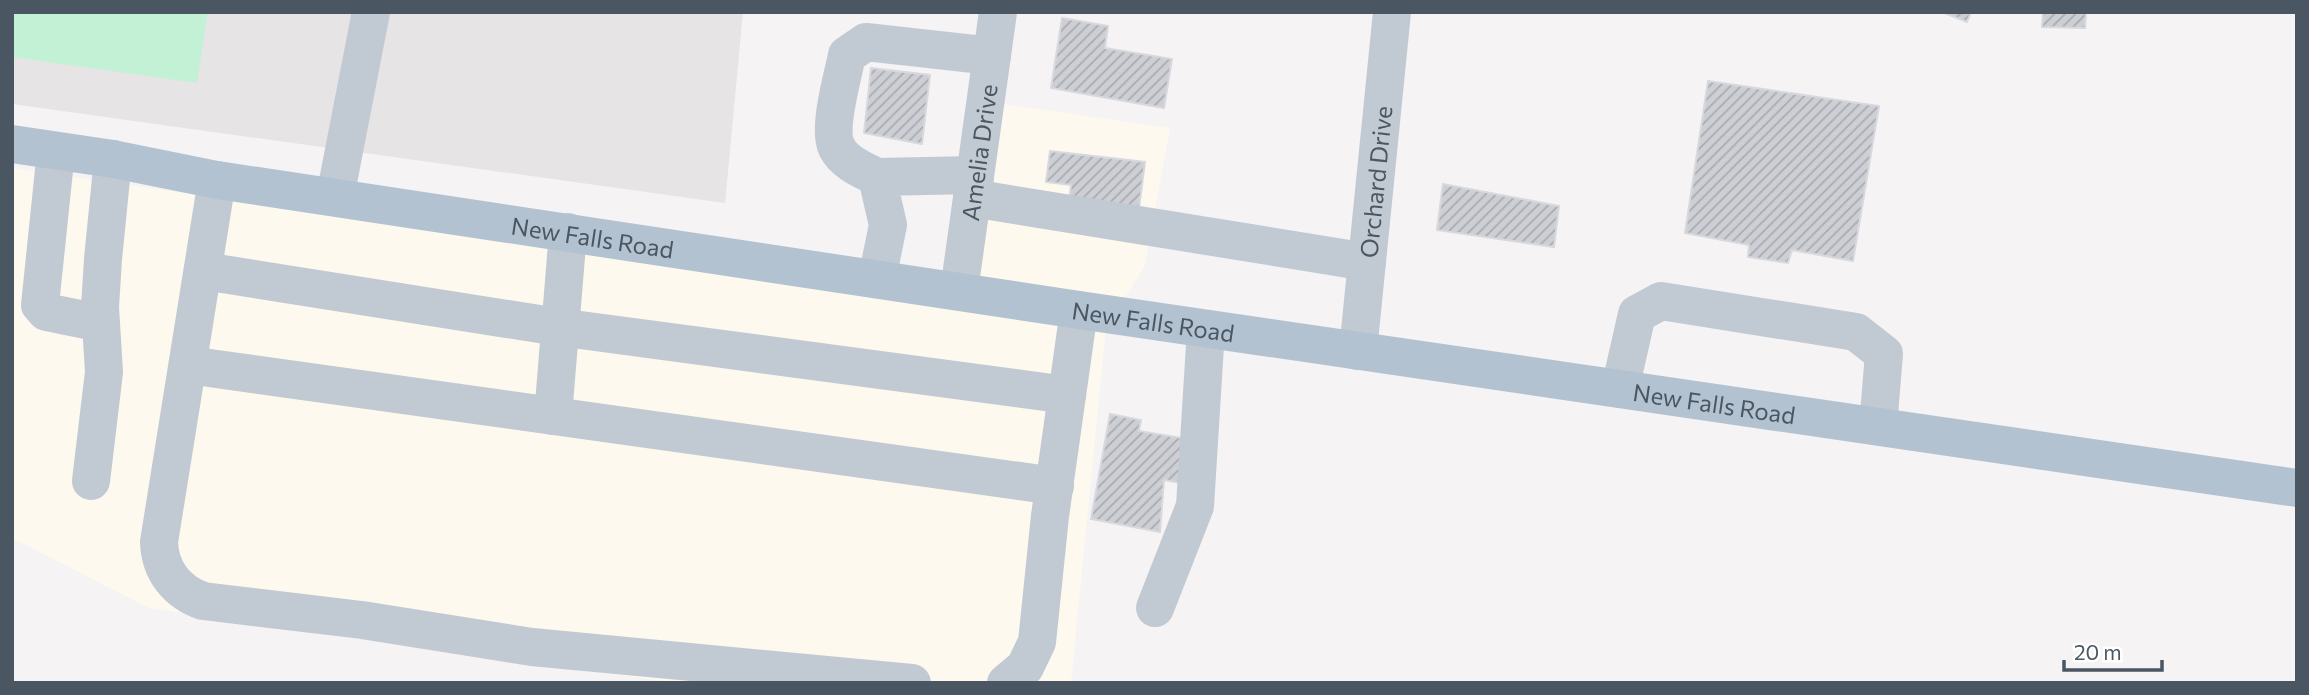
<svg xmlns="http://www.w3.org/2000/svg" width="2309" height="695" font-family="Commissioner,sans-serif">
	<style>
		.commercial { fill: #fdf9ef }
		.education { fill: #e6e4e5 }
		.pitch { fill: #c3f1d5 }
		.building { fill: url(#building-hatch); stroke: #d7d9de; stroke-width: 2 }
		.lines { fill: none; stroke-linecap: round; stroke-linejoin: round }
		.minor { stroke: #c1cad2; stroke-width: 38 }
		.major { stroke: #b3c2d1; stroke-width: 38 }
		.labels { text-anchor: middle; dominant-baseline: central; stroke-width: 7; stroke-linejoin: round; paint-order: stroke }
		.street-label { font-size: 24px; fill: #4a5661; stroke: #fff }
	</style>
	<defs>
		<pattern id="building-hatch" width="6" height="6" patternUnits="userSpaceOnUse" patternTransform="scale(1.75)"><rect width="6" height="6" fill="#cdcfd5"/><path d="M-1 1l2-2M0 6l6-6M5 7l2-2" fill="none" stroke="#a8abb0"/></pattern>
	</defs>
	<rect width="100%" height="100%" fill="#f5f3f3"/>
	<path class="commercial" d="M1003,104L1170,128L1145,266L1106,328L1071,683H677L149,608L12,538V168L971,308Z"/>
	<path class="education" d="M12,12H743L725,203L12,104Z"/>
	<path class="pitch" d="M12,12H208L197,83L12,57Z"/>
	<path class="building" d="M1942,12H1971L1967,22Z
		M2043,12H2086L2085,28L2042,27Z
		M1062,18L1108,26L1105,48L1172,59L1164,108L1051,88Z
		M871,68L930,75L922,144L864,133Z
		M1708,81L1879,106L1853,261L1792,250L1788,263L1748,257L1749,245L1685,233Z
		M1050,151L1145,162L1139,209L1069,200L1071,185L1046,182Z
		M1443,184L1559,206L1554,247L1437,230Z
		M1110,414L1141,420L1139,431L1194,440L1188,484L1164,480L1160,532L1091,519Z"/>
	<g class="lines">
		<g class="minor">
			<path d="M56,151L40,305L46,312L100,323"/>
			<path d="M877,177C863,170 845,163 837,148C827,129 843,76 847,55L866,42L992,56"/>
			<path d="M217,180L159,542C160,571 177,592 203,601L362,620L532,647L912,683"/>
			<path d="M335,197L371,12"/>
			<path d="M972,198L1367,262"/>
			<path d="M204,271L558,327L1067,395"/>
			<path d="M877,279L888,225L877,177L975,175"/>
			<path id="s1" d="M959,291L998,12"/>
			<path id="s2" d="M1358,351L1392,12"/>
			<path d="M188,365L1055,486"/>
			<path d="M1620,389L1637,314L1661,301L1856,332L1884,354L1878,426"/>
			<path d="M553,416L568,232"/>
			<path d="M91,481L104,372L100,307L103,259L113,159"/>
			<path d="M1155,608L1195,506L1206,329"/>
			<path d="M1006,683L1025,667L1037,642L1050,516L1079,310"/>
		</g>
		<path class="major" id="s3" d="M12,144L113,159L217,180L1079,310L2297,488"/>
	</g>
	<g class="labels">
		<g class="street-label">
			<text stroke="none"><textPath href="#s1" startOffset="140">Amelia Drive</textPath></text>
			<text stroke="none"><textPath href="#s2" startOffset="170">Orchard Drive</textPath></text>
			<text stroke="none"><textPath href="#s3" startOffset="588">New Falls Road</textPath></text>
			<text stroke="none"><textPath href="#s3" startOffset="1155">New Falls Road</textPath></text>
			<text stroke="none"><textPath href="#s3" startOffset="1722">New Falls Road</textPath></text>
		</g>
	</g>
	<rect width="2309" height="695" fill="none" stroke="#4a5661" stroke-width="28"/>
	<path d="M2064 660v10h98v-10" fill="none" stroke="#4a5661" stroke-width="3.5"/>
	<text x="2074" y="660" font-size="21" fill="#4a5661" stroke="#ffffff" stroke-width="5" paint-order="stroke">20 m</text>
</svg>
